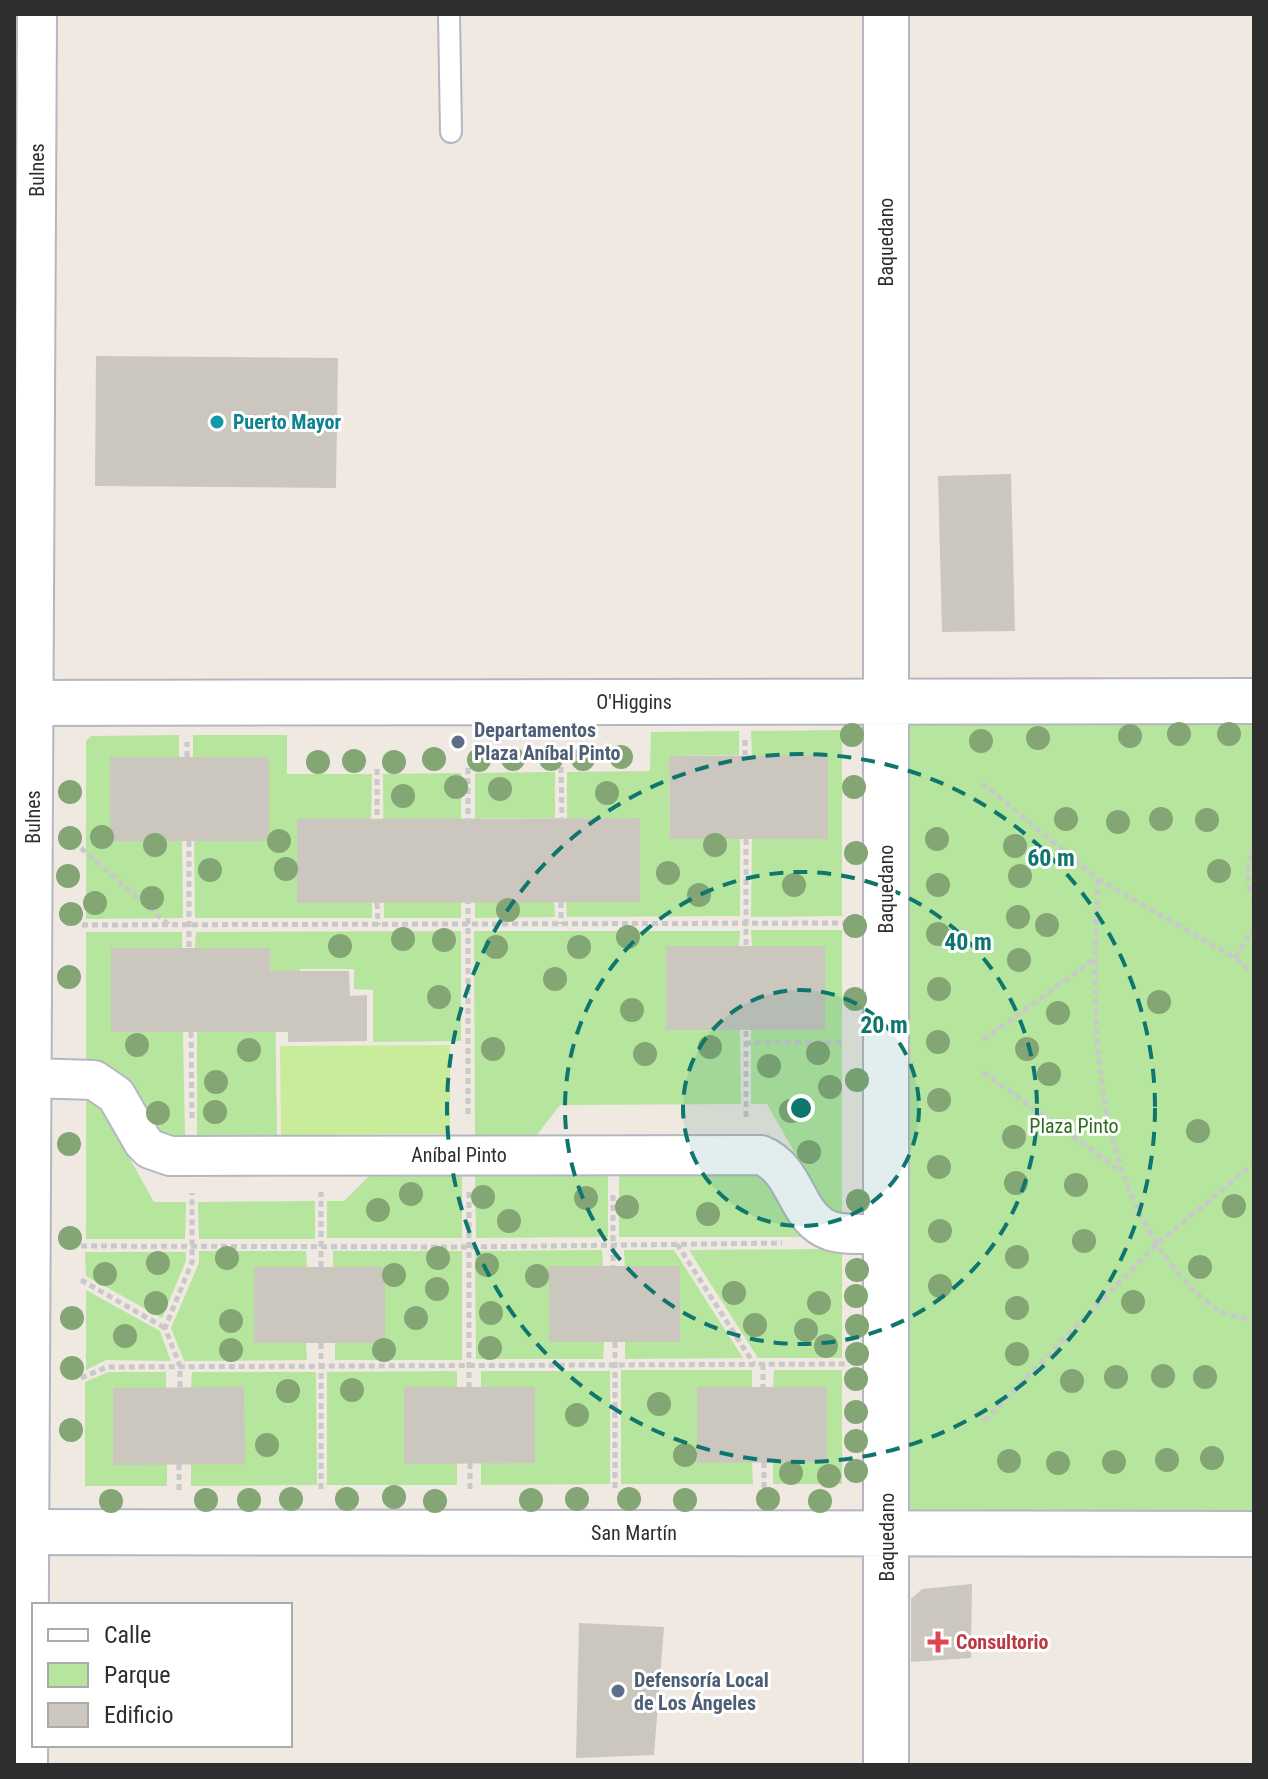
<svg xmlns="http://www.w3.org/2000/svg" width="1268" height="1779" font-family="'Roboto Condensed',sans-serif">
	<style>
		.green { fill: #b6e59e }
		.pitch { fill: #c9ec9a }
		.building { fill: #cbc7bf }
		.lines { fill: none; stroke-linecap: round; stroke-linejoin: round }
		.lane-casing { stroke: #b4b7c1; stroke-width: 24 }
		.street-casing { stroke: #b4b7c1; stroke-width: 42 }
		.secondary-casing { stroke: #b4b7c1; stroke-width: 48 }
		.path { stroke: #c9c9c9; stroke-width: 5; stroke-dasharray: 6 4; stroke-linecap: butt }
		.lane { stroke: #fff; stroke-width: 20 }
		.street { stroke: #fff; stroke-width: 38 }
		.secondary { stroke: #fff; stroke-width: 44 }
		.tree { fill: #84a574 }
		.ring { fill: none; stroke: #0f766e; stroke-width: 4; stroke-dasharray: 14 10 }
		.culture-dot { fill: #0f9aa8; stroke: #fff; stroke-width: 3 }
		.service-dot { fill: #5c6f8a; stroke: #fff; stroke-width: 3 }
		.health-dot { fill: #e0444e; stroke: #fff; stroke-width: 3 }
		.labels { text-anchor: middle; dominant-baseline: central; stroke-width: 6; stroke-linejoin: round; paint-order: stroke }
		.street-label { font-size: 20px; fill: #2e2e2e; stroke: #fff }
		.culture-label { font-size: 20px; font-weight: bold; fill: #0d838f; stroke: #fff; text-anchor: start }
		.service-label { font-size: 20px; font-weight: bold; fill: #4e5e75; stroke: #fff; text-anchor: start }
		.park-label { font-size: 20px; fill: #2c6e1b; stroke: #fff }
		.health-label { font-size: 20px; font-weight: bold; fill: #be3a42; stroke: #fff; text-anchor: start }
		.centre { fill: #0f766e; stroke: #fff; stroke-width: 4 }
		.ring-label { font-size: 24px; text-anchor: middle; font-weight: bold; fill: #0f766e; stroke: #fff; stroke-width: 6; stroke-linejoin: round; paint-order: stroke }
	</style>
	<rect width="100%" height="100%" fill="#efe9e1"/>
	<path class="green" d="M1254,712V1523L896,1520L904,714Z
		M842,730V916L751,917L752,839L828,838V756H752L751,731Z
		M739,731V755L669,756L670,839H740V916L567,917L566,902L640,901V818H567V772L650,771L651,732Z
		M179,735V757H111L182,841L183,918L86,919V741L91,736Z
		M193,735H287V774H372L371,819L298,903H372V918H195L194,841L269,840V757H193Z
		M555,772V818H481L554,902L555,917L475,918V773Z
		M461,773V918H384L383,774Z
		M751,930H842V1214L831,1210L824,1204L767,1104H751V1030H825V946H752Z
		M461,931V1041L373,1042V990L354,989V969H300V991H275L277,1137H197V1032H270V948H195L196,932Z
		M474,931H740L739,946H666V1030H740L741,1104L560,1105L536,1136H475Z
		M86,932H182V948H111V1031L183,1032L185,1137L160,1133C141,1101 127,1066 86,1060Z
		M86,1097L101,1107L154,1202H186L185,1239H86Z
		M372,1173H462V1238H327V1201H344Z
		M475,1173H608V1237L476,1238Z
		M619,1173H757L765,1177L795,1227L805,1237H619Z
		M315,1201V1239H199L198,1202Z
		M829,1249L842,1251V1358H758L689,1250Z
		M602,1250L603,1266L549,1342H604L603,1359H476L475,1251Z
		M624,1250H674L743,1358L625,1359V1342H680V1266H625Z
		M199,1251H306L307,1267L254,1268L255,1343H306L307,1360L184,1361L171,1328L199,1263Z
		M333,1251H462V1360H335V1343H385V1267H333Z
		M85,1252H186V1261L162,1318L86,1276Z
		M86,1290L160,1331L171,1361L106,1360L86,1370Z
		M621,1370H752V1387H697L752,1462L753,1484H621Z
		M774,1370H842V1484H773V1462H827V1387H773Z
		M457,1371V1485H327V1372Z
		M481,1371H610V1484L481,1485V1463H534L481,1387Z
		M108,1372H166V1388H113V1464H167V1486H85V1382Z
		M192,1372H316L317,1485L191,1486V1464H245L191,1387Z"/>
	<path class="pitch" d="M450,1045V1134L281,1135L280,1046Z"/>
	<path class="building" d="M96,356L338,358L336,488L95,486Z
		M1011,474L1015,631L942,632L938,476Z
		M828,755V839H670L669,756Z
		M110,757H269V841H110Z
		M640,818V902L297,903V819Z
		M666,946H825V1030H666Z
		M111,948H270V971H349L350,996L367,995V1041L288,1042V1032H111Z
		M549,1266H680V1342H549Z
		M254,1267H385V1343H254Z
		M244,1387L245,1464L113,1465V1388Z
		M404,1387H535V1463L404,1464Z
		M697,1387H827V1462L697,1463Z
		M972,1584L971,1658L911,1662V1599L922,1589Z
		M579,1623L664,1627L654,1755L576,1758Z"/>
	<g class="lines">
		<g class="lane-casing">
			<path id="lane" d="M449,14L451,132"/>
		</g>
		<g class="street-casing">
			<path id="street" d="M31,1078L94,1080L116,1095L143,1142L150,1149L170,1156L761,1155C798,1170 795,1219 831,1231C848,1236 869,1233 887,1234
				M28,1765L37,14"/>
		</g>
		<g class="secondary-casing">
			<path id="secondary" d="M886,14V1765
				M14,703L1254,701
				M14,1532L1254,1534"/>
		</g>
		<path class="path" d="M745,740V755
			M187,757V742
			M561,767L562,818
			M468,768V1118
			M377,769V819
			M982,783L1098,879L1235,958L1254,974
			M746,839V946
			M189,841V948
			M1254,846C1246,865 1246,882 1254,900
			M81,848L169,925
			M1098,879C1091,1010 1089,1161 1175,1269C1188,1285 1205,1304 1225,1313C1234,1317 1245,1318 1254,1321
			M561,902V924
			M377,903L378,925
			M82,925L845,923
			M1235,958L1254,927
			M191,1032L192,1119
			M983,1040L1093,960
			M745,1043L844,1042
			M983,1072L1121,1171
			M746,1117V1030
			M469,1192V1387
			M613,1195V1266
			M677,1244L754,1364
			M81,1246L469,1247L782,1243
			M321,1267V1192
			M81,1280L165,1328
			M615,1342V1489
			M321,1343V1490
			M763,1364V1387
			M81,1378L107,1367L846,1364
			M180,1387V1366L165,1328L192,1262V1193
			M984,1421L1156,1245L1254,1163
			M764,1462V1489
			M179,1464V1490
			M470,1489V1463"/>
		<use href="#lane" class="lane"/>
		<use href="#street" class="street"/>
		<use href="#secondary" class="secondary"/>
	</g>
	<g class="tree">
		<circle cx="1179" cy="734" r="12"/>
		<circle cx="1229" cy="734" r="12"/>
		<circle cx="852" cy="735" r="12"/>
		<circle cx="1130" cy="736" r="12"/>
		<circle cx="1038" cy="738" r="12"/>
		<circle cx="981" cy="741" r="12"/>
		<circle cx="621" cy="757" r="12"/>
		<circle cx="434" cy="759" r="12"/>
		<circle cx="513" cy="759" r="12"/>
		<circle cx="551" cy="759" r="12"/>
		<circle cx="583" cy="759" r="12"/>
		<circle cx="479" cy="760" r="12"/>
		<circle cx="354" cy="761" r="12"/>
		<circle cx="318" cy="762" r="12"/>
		<circle cx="394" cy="762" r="12"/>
		<circle cx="456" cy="787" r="12"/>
		<circle cx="854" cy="787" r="12"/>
		<circle cx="500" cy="789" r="12"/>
		<circle cx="70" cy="792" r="12"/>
		<circle cx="607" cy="793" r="12"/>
		<circle cx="403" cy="796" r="12"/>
		<circle cx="1066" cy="819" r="12"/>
		<circle cx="1161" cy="819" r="12"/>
		<circle cx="1207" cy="820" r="12"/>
		<circle cx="1118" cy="822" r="12"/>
		<circle cx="102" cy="837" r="12"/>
		<circle cx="70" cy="838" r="12"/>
		<circle cx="937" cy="839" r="12"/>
		<circle cx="279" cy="841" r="12"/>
		<circle cx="155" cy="845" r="12"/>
		<circle cx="715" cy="845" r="12"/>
		<circle cx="1015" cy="846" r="12"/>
		<circle cx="856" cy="853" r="12"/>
		<circle cx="286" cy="869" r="12"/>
		<circle cx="210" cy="870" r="12"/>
		<circle cx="1219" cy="871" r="12"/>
		<circle cx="668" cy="873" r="12"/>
		<circle cx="68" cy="876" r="12"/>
		<circle cx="1020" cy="876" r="12"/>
		<circle cx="794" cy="885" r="12"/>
		<circle cx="938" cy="885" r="12"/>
		<circle cx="699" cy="895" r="12"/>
		<circle cx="152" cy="898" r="12"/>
		<circle cx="95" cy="903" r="12"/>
		<circle cx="508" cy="910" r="12"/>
		<circle cx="71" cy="914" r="12"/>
		<circle cx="1018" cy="917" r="12"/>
		<circle cx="1047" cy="925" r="12"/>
		<circle cx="855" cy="926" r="12"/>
		<circle cx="938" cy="934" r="12"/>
		<circle cx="628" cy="937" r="12"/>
		<circle cx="403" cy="939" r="12"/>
		<circle cx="444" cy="940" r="12"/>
		<circle cx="340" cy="946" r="12"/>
		<circle cx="496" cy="947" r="12"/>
		<circle cx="579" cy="947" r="12"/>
		<circle cx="1019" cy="960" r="12"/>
		<circle cx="69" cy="977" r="12"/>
		<circle cx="555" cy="979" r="12"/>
		<circle cx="939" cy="989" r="12"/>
		<circle cx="439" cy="997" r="12"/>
		<circle cx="855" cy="999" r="12"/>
		<circle cx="1159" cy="1002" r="12"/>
		<circle cx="632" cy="1010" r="12"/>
		<circle cx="1058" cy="1013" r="12"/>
		<circle cx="938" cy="1042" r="12"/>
		<circle cx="137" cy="1045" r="12"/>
		<circle cx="710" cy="1047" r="12"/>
		<circle cx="493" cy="1049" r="12"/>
		<circle cx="1027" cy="1049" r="12"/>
		<circle cx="249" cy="1050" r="12"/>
		<circle cx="818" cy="1053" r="12"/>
		<circle cx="645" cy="1054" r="12"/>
		<circle cx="769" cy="1066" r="12"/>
		<circle cx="1049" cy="1074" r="12"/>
		<circle cx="857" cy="1080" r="12"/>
		<circle cx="216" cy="1082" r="12"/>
		<circle cx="830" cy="1087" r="12"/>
		<circle cx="939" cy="1100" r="12"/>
		<circle cx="791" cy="1111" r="12"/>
		<circle cx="215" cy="1112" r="12"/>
		<circle cx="158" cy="1113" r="12"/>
		<circle cx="1198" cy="1131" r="12"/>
		<circle cx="1014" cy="1137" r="12"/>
		<circle cx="69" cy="1144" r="12"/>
		<circle cx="809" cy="1152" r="12"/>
		<circle cx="939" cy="1167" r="12"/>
		<circle cx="1016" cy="1183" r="12"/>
		<circle cx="1076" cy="1185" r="12"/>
		<circle cx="411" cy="1194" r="12"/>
		<circle cx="483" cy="1197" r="12"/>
		<circle cx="586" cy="1198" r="12"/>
		<circle cx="858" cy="1201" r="12"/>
		<circle cx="1234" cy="1206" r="12"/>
		<circle cx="627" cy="1207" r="12"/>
		<circle cx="378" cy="1210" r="12"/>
		<circle cx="708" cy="1214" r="12"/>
		<circle cx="509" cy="1221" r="12"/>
		<circle cx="940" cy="1231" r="12"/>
		<circle cx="70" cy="1238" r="12"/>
		<circle cx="1084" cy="1241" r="12"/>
		<circle cx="1017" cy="1257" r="12"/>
		<circle cx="227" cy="1258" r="12"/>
		<circle cx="438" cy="1258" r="12"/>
		<circle cx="158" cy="1263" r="12"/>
		<circle cx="487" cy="1265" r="12"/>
		<circle cx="1200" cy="1267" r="12"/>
		<circle cx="857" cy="1270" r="12"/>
		<circle cx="105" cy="1274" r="12"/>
		<circle cx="394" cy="1275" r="12"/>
		<circle cx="537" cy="1276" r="12"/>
		<circle cx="940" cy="1286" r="12"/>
		<circle cx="437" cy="1289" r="12"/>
		<circle cx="734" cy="1293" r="12"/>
		<circle cx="856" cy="1296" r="12"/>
		<circle cx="1133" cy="1302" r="12"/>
		<circle cx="156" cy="1303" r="12"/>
		<circle cx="819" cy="1303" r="12"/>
		<circle cx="1017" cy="1308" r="12"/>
		<circle cx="491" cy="1313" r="12"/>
		<circle cx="72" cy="1318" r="12"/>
		<circle cx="416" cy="1318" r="12"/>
		<circle cx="231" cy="1321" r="12"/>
		<circle cx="755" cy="1325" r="12"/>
		<circle cx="857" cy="1326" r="12"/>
		<circle cx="806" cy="1330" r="12"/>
		<circle cx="125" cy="1336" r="12"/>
		<circle cx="826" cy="1346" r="12"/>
		<circle cx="490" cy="1348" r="12"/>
		<circle cx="231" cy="1350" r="12"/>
		<circle cx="384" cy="1350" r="12"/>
		<circle cx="857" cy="1354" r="12"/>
		<circle cx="1017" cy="1354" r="12"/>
		<circle cx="72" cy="1368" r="12"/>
		<circle cx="1163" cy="1376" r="12"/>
		<circle cx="1116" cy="1377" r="12"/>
		<circle cx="1205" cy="1377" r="12"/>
		<circle cx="856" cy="1379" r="12"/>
		<circle cx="1072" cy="1381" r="12"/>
		<circle cx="352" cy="1390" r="12"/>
		<circle cx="288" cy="1391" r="12"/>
		<circle cx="659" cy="1404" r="12"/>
		<circle cx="856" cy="1412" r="12"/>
		<circle cx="577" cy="1415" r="12"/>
		<circle cx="71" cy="1430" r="12"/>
		<circle cx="856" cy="1441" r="12"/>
		<circle cx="267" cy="1445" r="12"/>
		<circle cx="685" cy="1455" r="12"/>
		<circle cx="1212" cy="1458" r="12"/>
		<circle cx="1167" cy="1460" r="12"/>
		<circle cx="1009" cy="1461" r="12"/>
		<circle cx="1114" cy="1462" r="12"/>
		<circle cx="1058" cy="1463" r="12"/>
		<circle cx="856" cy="1471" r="12"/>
		<circle cx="791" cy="1473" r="12"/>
		<circle cx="829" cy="1476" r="12"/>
		<circle cx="394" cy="1497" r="12"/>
		<circle cx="291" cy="1499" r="12"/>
		<circle cx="347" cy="1499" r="12"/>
		<circle cx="577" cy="1499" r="12"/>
		<circle cx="629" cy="1499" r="12"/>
		<circle cx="768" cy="1499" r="12"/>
		<circle cx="206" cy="1500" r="12"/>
		<circle cx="249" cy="1500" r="12"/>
		<circle cx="531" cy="1500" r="12"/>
		<circle cx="685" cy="1500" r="12"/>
		<circle cx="111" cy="1501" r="12"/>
		<circle cx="435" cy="1501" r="12"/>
		<circle cx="820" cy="1501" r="12"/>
	</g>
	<circle cx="801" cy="1108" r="118" fill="#0f766e" fill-opacity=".12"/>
	<g class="ring">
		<circle cx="801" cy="1108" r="118"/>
		<circle cx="801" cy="1108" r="236"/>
		<circle cx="801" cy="1108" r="354"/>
	</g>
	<circle class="culture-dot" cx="217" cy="422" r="8"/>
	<g class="service-dot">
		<circle cx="458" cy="742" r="8"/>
		<circle cx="618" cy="1691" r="8"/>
	</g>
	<path class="health-dot" d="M934 1630h8v8h8v8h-8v8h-8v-8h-8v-8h8z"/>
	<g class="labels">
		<g class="street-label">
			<text transform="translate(37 170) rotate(-90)">Bulnes</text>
			<text transform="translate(886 242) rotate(-90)">Baquedano</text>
			<text x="634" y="702">O'Higgins</text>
			<text transform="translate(33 817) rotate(-90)">Bulnes</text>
			<text transform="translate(886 889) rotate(-90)">Baquedano</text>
			<text x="459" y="1155">Aníbal Pinto</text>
			<text x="634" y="1533">San Martín</text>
			<text transform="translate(887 1537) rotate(-90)">Baquedano</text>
		</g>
		<g class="culture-label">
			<text x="233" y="422">Puerto Mayor</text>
		</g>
		<g class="service-label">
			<text x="474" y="730">Departamentos<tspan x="474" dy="23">Plaza Aníbal Pinto</tspan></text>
			<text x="634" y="1680">Defensoría Local<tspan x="634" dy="23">de Los Ángeles</tspan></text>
		</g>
		<g class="park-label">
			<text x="1074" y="1126">Plaza Pinto</text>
		</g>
		<g class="health-label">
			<text x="956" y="1642">Consultorio</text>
		</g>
	</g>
	<circle cx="801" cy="1108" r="12" class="centre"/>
	<g class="ring-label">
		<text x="1051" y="866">60 m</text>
		<text x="968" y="950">40 m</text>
		<text x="884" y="1033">20 m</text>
	</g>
	<rect width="1268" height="1779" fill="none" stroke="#2e2e2e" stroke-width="32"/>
	<rect x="32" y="1603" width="260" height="144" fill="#ffffff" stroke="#ababab" stroke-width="2"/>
	<rect x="48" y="1629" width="40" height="12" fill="#ffffff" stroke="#ababab" stroke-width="2"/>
	<text x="104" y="1643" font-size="24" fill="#2e2e2e">Calle</text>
	<rect x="48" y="1663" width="40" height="24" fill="#b6e59e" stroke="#ababab" stroke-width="2"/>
	<text x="104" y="1683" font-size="24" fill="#2e2e2e">Parque</text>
	<rect x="48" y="1703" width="40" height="24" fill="#cbc7bf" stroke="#ababab" stroke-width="2"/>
	<text x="104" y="1723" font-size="24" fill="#2e2e2e">Edificio</text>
</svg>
